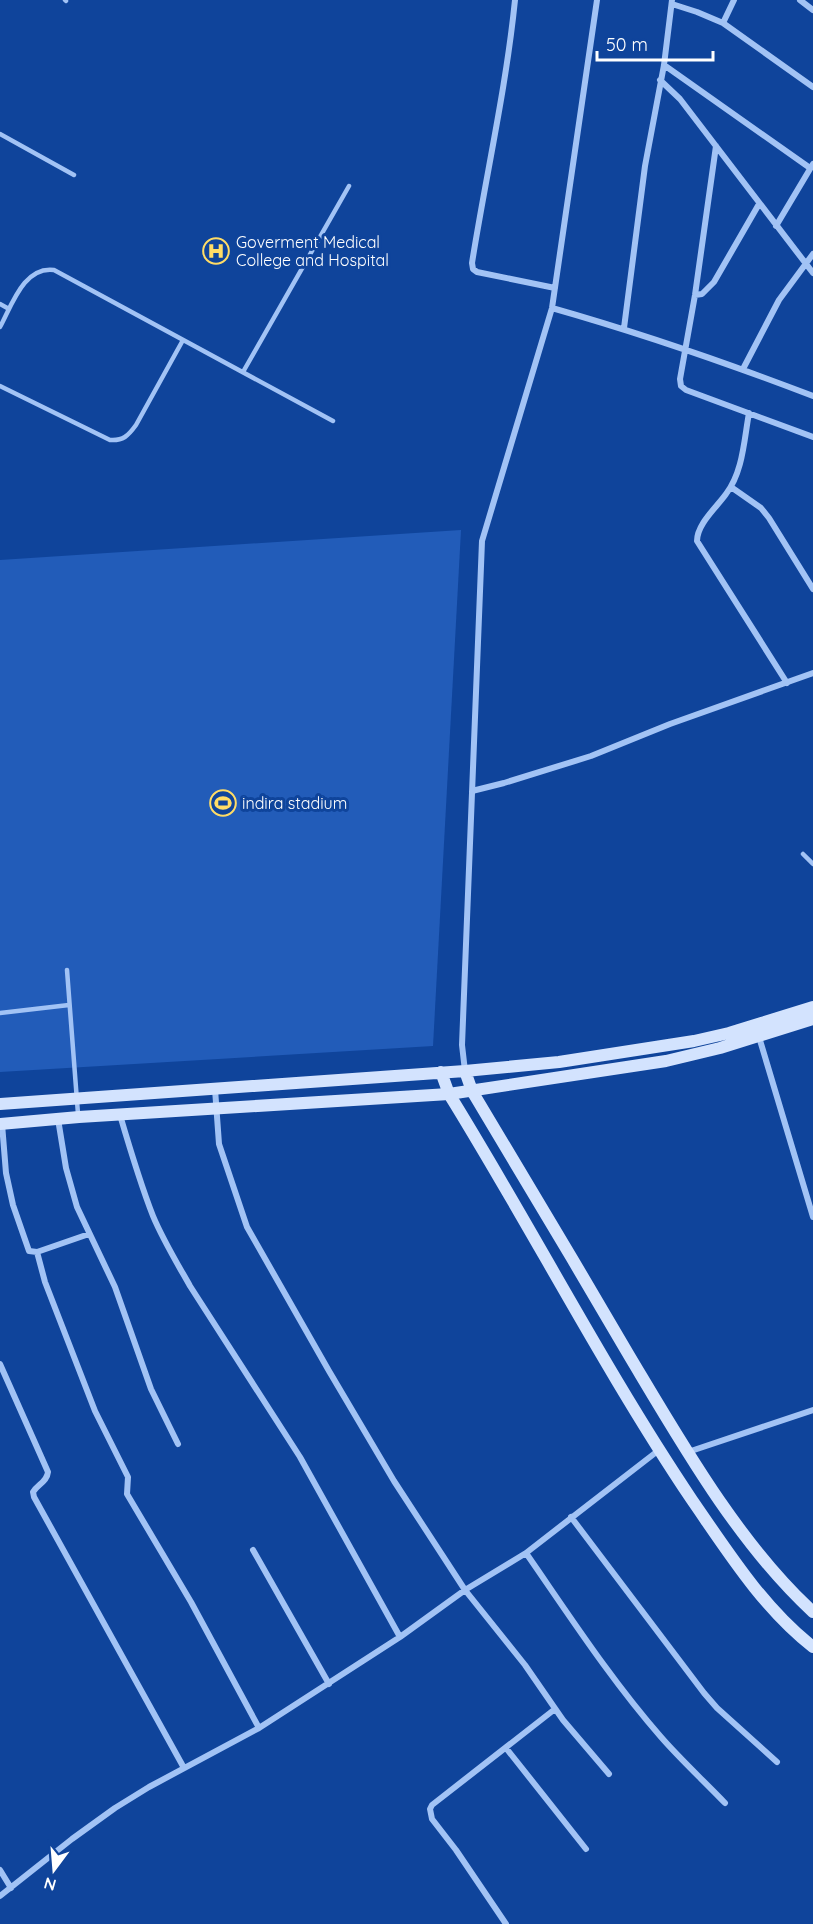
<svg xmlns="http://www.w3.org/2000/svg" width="813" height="1924" font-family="Quicksand,sans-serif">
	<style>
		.grass { fill: #225cb9 }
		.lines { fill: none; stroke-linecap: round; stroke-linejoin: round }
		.lane { stroke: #a2c3f5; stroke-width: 4.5 }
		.street { stroke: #a2c3f5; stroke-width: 6 }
		.secondary { stroke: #d3e3fe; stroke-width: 12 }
		.labels { text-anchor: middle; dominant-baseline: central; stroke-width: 6; stroke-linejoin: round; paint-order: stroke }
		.poi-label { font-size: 16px; fill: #fff; stroke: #0f449b; text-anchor: start }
	</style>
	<rect width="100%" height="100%" fill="#0f449b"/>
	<path class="grass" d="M461,530L433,1046L0,1072V560Z"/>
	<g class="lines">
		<path class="lane" d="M65,0L66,1
			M0,134L74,175
			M0,304L9,309
			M0,327C12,305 24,266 54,270L333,421
			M243,372L349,186
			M0,386L110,440C123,441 128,436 136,425L183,340
			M803,854L813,864
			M67,970L78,1114
			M0,1013L69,1005"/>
		<path class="street" d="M515,0C506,89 486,175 472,263L473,269L477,272L555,288
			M800,0L813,10
			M672,4L697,12L723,23L813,87
			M723,23L734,0
			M664,65L810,168
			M660,80L680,99L813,273
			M716,146L695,295L680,379L681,386L686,390L813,437
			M776,226L813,164
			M695,295L702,294L714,282L759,204
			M552,308C640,333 727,363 813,396
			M624,328L645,166L664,65L672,0
			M743,369L779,300L813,254
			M749,413C744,440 743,472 726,494C716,508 697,524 697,541L787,683
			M731,487L761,508L769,518L813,589
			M472,791L504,783L591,756L670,724L813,673
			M759,1037L813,1217
			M465,1071L462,1045L482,541L552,308L597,0
			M215,1089L219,1144L247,1227L329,1371L394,1481L465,1590L525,1665L563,1720L609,1774
			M120,1115C130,1149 140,1183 153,1216C163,1240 177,1263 190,1286L300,1457L400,1637
			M58,1119L66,1168L77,1207L115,1287L151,1389L178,1444
			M2,1124L6,1173L13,1205L29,1251L37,1252L89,1234
			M37,1252L45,1282L95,1411L128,1477L127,1494L191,1602L259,1728
			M0,1364L48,1472C47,1482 38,1484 33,1492L34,1497L184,1768
			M688,1452L813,1410
			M571,1517L704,1693L717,1708L777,1762
			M253,1550L329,1684
			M526,1553C569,1615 611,1680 661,1737C681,1760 704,1781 725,1803
			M506,1748L586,1849
			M0,1870L11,1888
			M0,1896L72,1839L115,1808L149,1787L259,1728L400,1637L465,1590L526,1553L659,1450
			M506,1924L456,1850L432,1819L430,1809L432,1805L555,1709"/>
		<path class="secondary" d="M465,1071L472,1091C525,1179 578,1268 630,1357C682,1444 739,1544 813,1612
			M441,1072L449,1094C532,1228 604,1369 692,1500C728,1552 763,1608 813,1647
			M0,1104L465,1071L559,1062L694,1041L729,1033L813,1007
			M0,1124L79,1117L449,1094L666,1061L720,1048L813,1019"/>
	</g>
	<defs>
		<g id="hospital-ring" transform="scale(1.35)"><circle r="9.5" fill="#0f449b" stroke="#ffdc66" stroke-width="1.5"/><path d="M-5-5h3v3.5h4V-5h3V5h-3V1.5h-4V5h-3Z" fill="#ffdc66"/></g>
		<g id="stadium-ring" transform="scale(1.35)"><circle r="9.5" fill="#0f449b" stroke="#ffdc66" stroke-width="1.5"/><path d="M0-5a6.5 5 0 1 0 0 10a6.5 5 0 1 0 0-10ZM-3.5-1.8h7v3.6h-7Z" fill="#ffdc66"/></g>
	</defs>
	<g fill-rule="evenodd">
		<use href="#hospital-ring" x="216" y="251"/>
		<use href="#stadium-ring" x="223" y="803"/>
	</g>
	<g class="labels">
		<g class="poi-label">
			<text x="236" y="242">Goverment Medical<tspan x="236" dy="18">College and Hospital</tspan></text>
			<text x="242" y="803">indira stadium</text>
		</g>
	</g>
	<g transform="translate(54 1870) rotate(196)" stroke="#0f449b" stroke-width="4.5" paint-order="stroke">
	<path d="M0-4.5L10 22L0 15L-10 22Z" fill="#ffffff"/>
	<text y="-9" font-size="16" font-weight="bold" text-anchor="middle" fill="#ffffff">N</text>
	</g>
	<path d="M597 51v9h116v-9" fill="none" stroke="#ffffff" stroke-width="3"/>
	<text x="606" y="51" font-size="18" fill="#ffffff" stroke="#0f449b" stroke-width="4.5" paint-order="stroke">50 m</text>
</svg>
